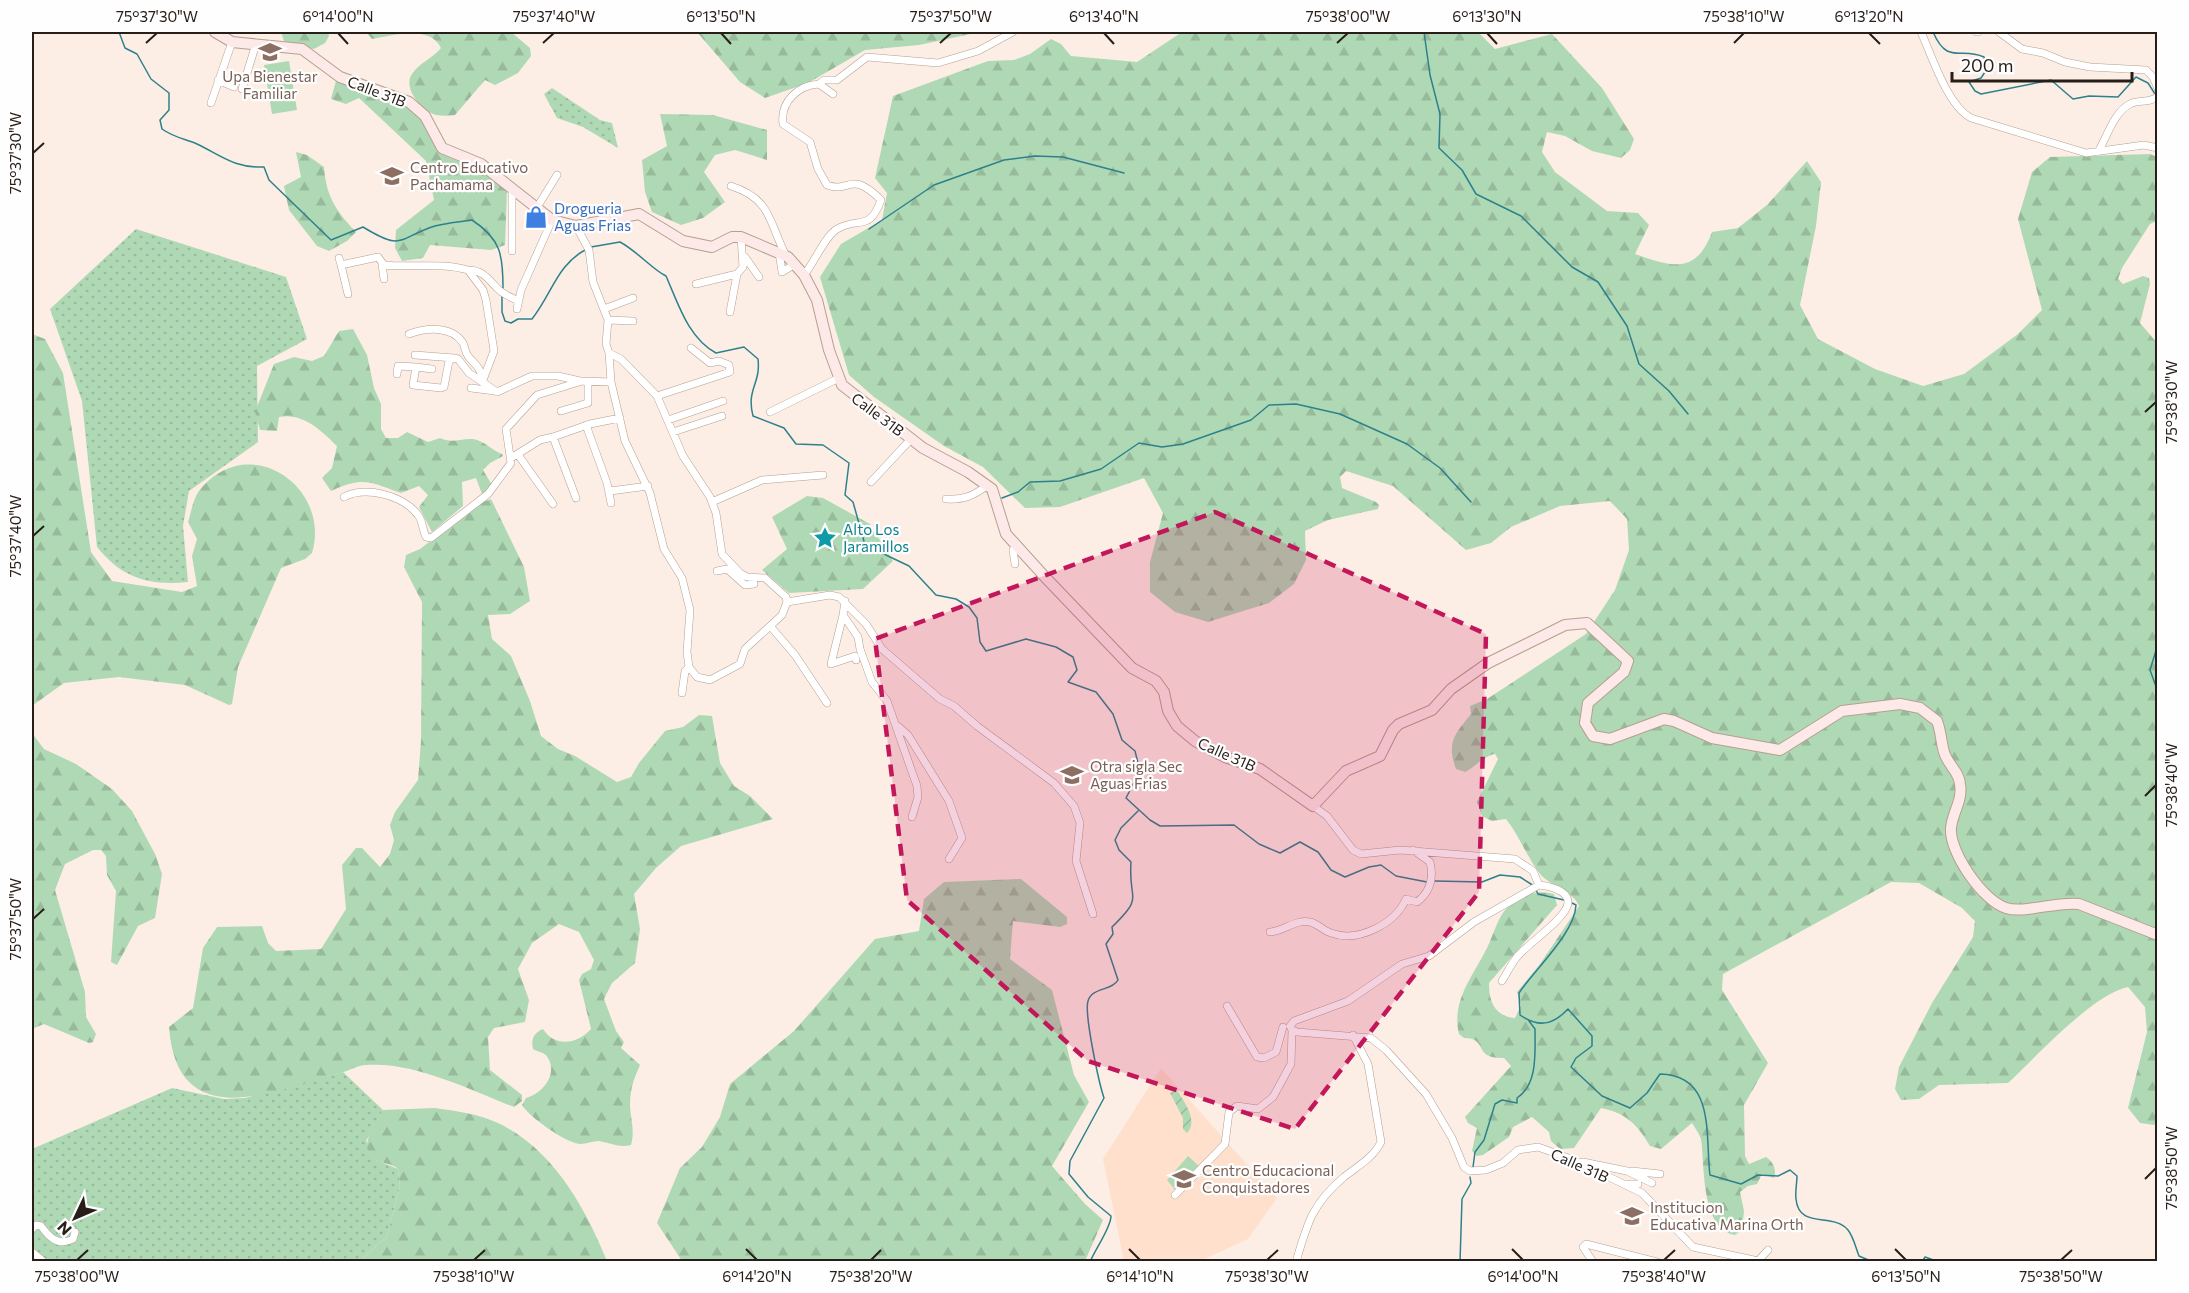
<svg xmlns="http://www.w3.org/2000/svg" width="2189" height="1293" font-family="Commissioner,sans-serif">
	<style>
		.built { fill: #ffe0cc }
		.grass { fill: url(#grass-dots) }
		.forest { fill: url(#forest-firs) }
		.garden { fill: url(#garden-furrows) }
		.pitch { fill: #afd9b5 }
		.lines { fill: none; stroke-linecap: round; stroke-linejoin: round }
		.stream { stroke: #2d818c; stroke-width: 1.5 }
		.street-casing { stroke: #b59f90; stroke-width: 8 }
		.secondary-casing { stroke: #b59f90; stroke-width: 12 }
		.street { stroke: #fff; stroke-width: 7 }
		.secondary { stroke: #fdeae8; stroke-width: 10 }
		.marked { fill: #c2185b; fill-opacity: 0.2; stroke: #c2185b; stroke-width: 4.5; stroke-dasharray: 12 8; stroke-linejoin: round }
		.ticks { fill: none; stroke: #271e19; stroke-width: 2 }
		.labels { text-anchor: middle; dominant-baseline: central; stroke-width: 4.5; stroke-linejoin: round; paint-order: stroke }
		.education-label { font-size: 15px; fill: #785e54; stroke: #fefefe; text-anchor: start }
		.street-label { font-size: 15px; fill: #271e19; stroke: #fefefe }
		.shop-label { font-size: 15px; fill: #366cbe; stroke: #fefefe; text-anchor: start }
		.culture-label { font-size: 15px; fill: #0d838f; stroke: #fefefe; text-anchor: start }
		.neatline { fill: none; stroke: #271e19; stroke-width: 2 }
		.ticks-label { font-size: 15px; text-anchor: middle; fill: #271e19 }
	</style>
	<defs>
		<pattern id="grass-dots" width="8" height="8" patternUnits="userSpaceOnUse" patternTransform="scale(1.5)"><rect width="8" height="8" fill="#afd9b5"/><path d="M2 2h.1M6 6h.1" fill="none" stroke="#97ba9b" stroke-width="1.8" stroke-linecap="round"/></pattern>
		<pattern id="forest-firs" width="22" height="20" patternUnits="userSpaceOnUse" patternTransform="scale(1.5)"><rect width="22" height="20" fill="#afd9b5"/><path d="M5 1l3.5 6h-7zM16 11l3.5 6h-7z" fill="#97ba9b"/></pattern>
		<pattern id="garden-furrows" width="10" height="10" patternUnits="userSpaceOnUse" patternTransform="scale(1.5)"><rect width="10" height="10" fill="#afd9b5"/><path d="M-1 1l2-2M0 10L10 0M9 11l2-2" fill="none" stroke="#97ba9b"/></pattern>
	</defs>
	<rect width="100%" height="100%" fill="#fdeee5"/>
	<path class="built" d="M1161,1068L1277,1198L1248,1239L1200,1261H1124L1103,1159Z"/>
	<path class="grass" d="M552,88L600,120L612,123L618,148L583,127L557,118L544,94Z
		M136,229L286,277L307,339L257,366L258,442L189,491L183,526L188,582C149,586 122,578 97,547L82,401L50,309Z
		M343,1072L383,1110L366,1141L376,1160L398,1169L400,1186L387,1236L360,1261H32V1149L172,1088L224,1099L245,1098Z"/>
	<path class="forest" d="M281,32H328L329,36L325,43L314,49L284,41Z
		M366,32H511L530,48L531,56L518,73L495,85L485,80L455,115C449,116 442,116 436,115C422,111 402,88 412,74C419,63 433,58 441,48C429,24 392,36 372,39Z
		M697,32H980L919,45L865,50L808,83L765,98L740,82Z
		M1182,32H1478L1495,49L1552,34L1602,88L1634,139L1630,150L1621,158L1592,151L1565,136L1547,132L1542,152L1555,172L1607,211L1638,213L1649,225L1635,254C1672,267 1696,275 1712,232L1738,228L1767,205L1807,161L1821,182L1816,226L1800,305L1818,339L1875,369L1923,386L1964,374L2018,334L2042,310L2018,219L2032,172L2050,157L2150,154L2157,157V221L2150,224L2122,268L2118,279L2123,284L2143,276L2149,278L2150,284L2140,323L2158,344L2157,1122L2154,1125L2140,1123L2128,1108L2147,1032L2145,1007L2128,987C2093,994 2036,1057 2008,1083L1939,1085L1919,1099L1901,1100L1895,1089L1899,1067L1932,1003L1973,937L1975,921L1962,908L1919,883L1891,882L1723,974L1722,990L1768,1063L1744,1105L1745,1156L1749,1164L1766,1157C1773,1162 1777,1169 1774,1178L1762,1174L1757,1184L1748,1186L1740,1192L1744,1211L1742,1230L1735,1235C1700,1229 1705,1164 1701,1139C1699,1133 1695,1128 1692,1123L1661,1149L1650,1146C1637,1124 1626,1113 1601,1108L1574,1148L1560,1149L1551,1141L1549,1132L1532,1117L1513,1127L1509,1137L1483,1155L1477,1156L1472,1151L1477,1128L1468,1123L1465,1117L1511,1066L1504,1058C1472,1059 1489,1038 1464,1038L1459,1034C1451,1001 1473,976 1487,948C1493,936 1498,916 1508,907C1520,894 1538,890 1554,894L1557,905L1489,983C1489,1001 1494,1016 1515,1018L1521,1005L1517,992L1540,964L1579,906C1573,891 1553,887 1542,876C1531,865 1519,835 1506,819L1492,821L1482,816L1477,802L1498,759L1495,754C1484,756 1475,767 1465,772L1456,769C1446,742 1455,734 1471,714L1470,706L1487,699L1586,634L1615,590L1629,550L1627,519L1610,501L1560,506L1511,527L1491,543L1466,550L1393,486L1346,471L1340,477L1342,488L1376,502L1379,505L1378,509L1328,520L1305,531L1306,560L1294,584L1269,603L1208,622L1175,612L1150,592V562L1163,513L1144,478L1060,507L1025,508L983,467L944,446L874,397L849,375L820,277L841,244L882,220L887,193L875,178L893,96L988,61L1014,60L1030,54L1051,39L1061,44L1071,56L1137,62Z
		M339,70L431,116L441,154L479,169L507,190L505,245L491,250L430,245L423,258L402,261L395,248L396,230L434,200L426,161L359,98L346,104L331,99Z
		M660,114L713,115L767,130V160L735,150L715,155L704,172L725,202L703,218L681,225L652,212L645,192L642,160L667,146Z
		M296,152L307,155L324,167C326,196 336,211 356,232L347,241L329,251L317,246L289,210L284,186L301,177Z
		M353,329L367,355L374,388L381,404V429L386,438H398L407,432L428,442L440,438C452,444 461,438 473,439C485,441 491,450 502,454L503,456L490,463L483,470L492,485L482,494L476,478L462,482L463,506L432,532L419,507L428,495L419,486L401,493C369,482 364,476 331,491L322,478L332,468L337,446C321,430 302,412 279,417L277,431L260,430L255,412L274,364L294,357L312,361L324,356L339,331Z
		M32,334L45,339L63,373L91,552L112,581L182,592L197,586L192,556L197,539L188,522C191,513 193,499 199,491C248,429 332,487 312,553L305,559L281,568L238,667L232,704L229,705L185,685L119,677L64,683L32,706Z
		M807,496L823,498L870,524L893,561L863,589L789,593L762,570L787,549L772,517Z
		M491,499L524,567L530,601L510,614L488,615L492,639L511,656L530,701L541,736L558,749L575,756L617,782L631,777L639,763L665,731L683,727L699,715L712,716L720,763L734,786L750,796L773,819L681,846L656,868L634,894L640,929L635,963L612,983L604,999L616,1031L624,1042L621,1048L640,1065C633,1081 630,1089 630,1107C631,1121 635,1131 631,1145C619,1148 611,1143 599,1141C593,1141 586,1144 580,1144C566,1143 529,1117 522,1105L526,1098C542,1094 558,1075 548,1058C544,1051 539,1053 533,1049C531,1040 533,1033 543,1029C555,1048 578,1044 591,1029L579,980L582,974L591,969L594,960L579,932L559,924L532,943L518,969L529,1000L525,1022L494,1028L488,1037L490,1070L522,1095V1101L514,1107C471,1090 413,1061 366,1065C358,1065 349,1071 340,1073C274,1091 177,1136 169,1027L193,1008L203,948L217,927L262,926L268,943L276,951L321,949L346,909L342,865L356,848H362L380,867L390,854L394,840L390,825L395,812L418,780L421,741L422,602L404,567L406,555L420,549L481,503Z
		M32,733L44,749L76,764L112,789L132,811L155,854L162,874L155,918L138,926L117,965L111,962L116,891L107,875L106,856L101,850H93L65,864L55,890L85,992L86,1017L96,1034L93,1042L89,1043L44,1024L32,1029Z
		M1021,879L1067,917V924L1060,927L1013,921L1010,959L1052,990L1074,1075L1089,1102L1052,1166L1085,1204L1103,1220L1085,1261H682L657,1223L680,1168L702,1147L720,1117L730,1084L794,1031L875,939L919,931L924,899L944,882Z
		M435,1108C456,1111 479,1114 498,1123C553,1149 585,1207 607,1261H360L387,1236L400,1186L398,1169C392,1163 383,1164 376,1160C356,1147 375,1125 383,1110Z"/>
	<path class="garden" d="M1177,1090C1184,1102 1199,1121 1187,1133L1183,1129V1118L1170,1093Z"/>
	<path class="pitch" d="M289,61L297,110L272,114L264,65Z
		M1188,1156L1199,1166L1176,1191L1167,1180Z"/>
	<g class="lines">
		<path class="stream" d="M119,32L125,48L137,54L151,79L169,93V110L160,120L162,129C173,137 185,139 197,144C222,156 234,168 264,167L269,180L331,240L363,227C404,252 397,238 435,226C447,223 460,222 472,220C501,239 503,255 503,288
			M1424,32L1430,75L1440,114L1439,148L1462,170L1476,194L1521,216L1572,267L1598,282L1627,326L1639,364L1669,391L1688,414
			M1933,32C1948,66 1960,46 1984,57L1987,69L1981,78L1969,82L1975,91L1981,94L2051,80L2073,99L2089,96L2118,97L2136,77L2148,83L2155,94
			M869,229L934,185L1004,160L1035,156L1063,157L1124,173
			M591,247L620,242C637,251 653,270 666,276C678,303 688,338 716,353L744,347L758,359C761,384 746,389 753,416L784,428L796,444L823,445L849,463L845,495L853,502L865,545L909,566L936,595L956,599L969,607L977,618L980,642L986,651L1026,639L1056,647L1073,657L1077,670L1068,682L1096,692L1113,714L1122,740L1135,751L1140,771L1126,798L1150,820L1160,826L1234,825L1259,844L1280,853L1300,842L1318,852L1331,870L1345,877L1369,867L1381,865L1396,876L1427,882
			M502,296V312L505,321L511,323L518,319H532C552,294 557,264 587,249
			M1002,498L1018,492L1030,482L1060,481L1101,469L1139,443L1162,447L1183,444L1251,420L1269,405L1296,404L1340,414L1407,444L1440,468L1471,502
			M2158,644L2150,670L2158,692
			M1435,881L1482,882L1500,875L1520,877L1534,886
			M1536,890L1538,894L1564,900
			M1572,903L1576,905C1575,933 1534,970 1519,993L1520,1015C1539,1028 1553,1025 1568,1009L1592,1036V1046L1576,1058L1571,1067L1602,1096L1630,1108L1647,1093L1660,1074C1716,1075 1705,1136 1710,1175L1741,1184L1758,1175L1778,1176L1790,1170L1797,1176C1797,1183 1795,1192 1796,1199C1799,1230 1833,1212 1848,1230C1853,1236 1856,1248 1859,1256L1873,1262
			M1473,1167L1475,1152L1484,1140L1495,1104L1502,1100L1517,1103V1098C1538,1084 1535,1053 1535,1029L1529,1021
			M1090,1262C1095,1249 1111,1228 1111,1216L1088,1197L1069,1174L1070,1161L1104,1098C1099,1083 1084,1014 1088,1001C1092,987 1112,991 1118,980L1106,944L1113,934L1112,927C1145,895 1128,902 1131,862L1119,850L1115,840L1121,828L1138,811
			M1460,1262L1462,1199L1471,1183L1470,1177
			M1922,1262L1925,1257L1939,1262"/>
		<g class="street-casing">
			<path id="street" d="M1921,32C1932,56 1947,105 1971,118L2086,153L2144,145L2158,148
				M1977,32H1978
				M1999,32L2022,49L2043,53L2065,62L2090,67L2146,70L2153,77L2158,89
				M218,80L234,87
				M819,84L824,80H837L867,57L938,63L978,51L1013,32
				M242,89L256,44
				M211,103L232,42
				M2098,152C2107,137 2114,112 2130,104C2140,99 2149,104 2158,96
				M731,186C772,199 769,223 786,256
				M536,209L557,175
				M576,226L589,250L593,282L608,320L606,344L609,353L621,359L657,396L683,456L710,497L716,513L722,554L740,573L747,577L765,578L786,597L787,602L782,615L745,649L740,664L710,680L697,677L689,667L687,652L690,610L682,578L664,549L650,493L625,441L611,382
				M512,251V189
				M779,252L782,272L795,264
				M745,257L759,277
				M339,258L341,265L378,257L384,265C412,268 441,262 468,270L483,290L486,300L494,351L483,380
				M382,264L384,279
				M341,265L348,294
				M468,270C483,270 488,279 497,288C502,294 512,298 519,301
				M804,275C814,263 825,236 837,229C859,216 869,233 881,200C849,169 851,194 827,185L818,169L810,142L783,124C780,102 798,85 819,84L833,94
				M696,284L737,274L743,267L741,237
				M517,309L521,290L552,220
				M604,309L633,298
				M730,312L737,274
				M608,320L633,321
				M409,334C426,328 451,325 463,343C465,347 465,352 468,356C477,367 479,365 483,380
				M415,355L454,358
				M416,367L432,369
				M397,374L398,366L416,367L413,385L441,388L444,387L449,361L454,358L458,359L469,373L497,392L532,376H558L580,381
				M471,388L495,391
				M657,396L730,372L729,365L719,361L710,363L691,348
				M561,411L588,403V383
				M770,412L839,378
				M668,420L723,401
				M586,425L607,483L611,503
				M673,432L722,416
				M553,437L590,424L620,418
				M519,456L553,504
				M511,458L540,440L553,437L576,498
				M871,482L911,439
				M610,491L648,486
				M344,497C366,486 403,495 418,515C423,521 422,529 426,537L431,538L488,494L511,463L506,429L537,395L582,381L611,382L609,353
				M946,499C964,500 973,496 988,485
				M712,502L762,480L823,475
				M1015,564L1013,550L1016,545
				M717,571L727,569L745,585L754,584
				M845,601L843,615L858,637L860,649L872,682L887,701L917,786L918,797L912,817
				M787,602L830,595L839,597L866,624L882,649L940,699L954,706L977,726L1054,783L1074,806L1080,823L1076,861L1093,914
				M843,615L831,664L855,656L856,660
				M771,627L795,655L827,703
				M682,693L685,671L689,667
				M899,727L908,735L949,801L962,838L949,859
				M1313,806L1327,816L1353,850L1361,854L1400,850L1515,859L1533,871L1539,885L1474,922L1429,956L1402,964L1348,1001L1294,1021L1290,1026L1292,1030L1297,1032L1371,1038L1386,1050L1426,1094L1452,1138L1464,1167L1470,1171L1486,1170L1503,1163L1518,1150L1538,1147L1574,1160L1642,1193L1693,1247L1763,1262
				M1270,932C1284,931 1296,919 1310,922C1318,924 1324,931 1331,933C1358,943 1395,924 1406,899L1417,902C1430,892 1434,879 1430,862L1413,850
				M1502,981C1507,973 1511,964 1517,957C1527,944 1567,918 1568,903C1569,890 1548,886 1539,885
				M1227,1006L1257,1057L1264,1058L1276,1052L1283,1027
				M1583,1162L1627,1171L1652,1183
				M1632,1171L1660,1174
				M1624,1184H1638
				M1175,1195L1225,1144L1229,1112L1237,1106L1258,1109L1273,1097L1291,1064L1292,1030
				M32,1229L36,1225L41,1226C49,1237 58,1247 73,1239L75,1232
				M32,1252L44,1262
				M1758,1261L1768,1250
				M1296,1262C1307,1224 1312,1204 1344,1177C1358,1166 1373,1158 1381,1142L1368,1064L1353,1035
				M1593,1262L1583,1247L1586,1244L1657,1262"/>
		</g>
		<g class="secondary-casing">
			<path id="secondary" d="M215,32L232,42L302,49L340,77L409,102L425,116L442,148L481,164L552,220L576,226L639,214L683,241L712,247L732,237H741L788,257L804,275L817,300L829,350L842,385L923,448L968,472L992,489L1006,534L1045,577L1132,668L1156,681L1164,692L1168,711L1177,726L1195,741L1225,757L1260,769L1313,806L1346,771L1380,756L1393,730L1399,724L1432,710L1451,689L1488,663L1565,625L1587,623L1628,661L1624,672L1588,703L1585,723L1593,736L1610,739L1664,719L1674,721L1712,738L1780,750L1842,711L1900,704L1920,708L1937,721C1941,731 1941,742 1944,752C1947,764 1959,771 1960,784C1963,801 1952,813 1951,828C1949,852 1983,901 2006,908C2023,914 2057,901 2079,904L2158,935"/>
		</g>
		<use href="#street" class="street"/>
		<use href="#secondary" class="secondary"/>
	</g>
	<path class="marked" d="M1215,512L1486,634L1479,892L1295,1129L1088,1061L907,900L875,639Z"/>
	<path class="ticks" d="M338,33L348,44M721,33L731,44M1104,33L1114,44M1487,33L1497,44M1869,33L1880,44M146,43L157,33M543,43L554,33M940,43L951,33M1337,43L1348,33M1734,43L1744,33M33,153L44,143M2145,412L2156,402M33,536L44,526M2145,796L2156,785M33,919L44,909M2145,1179L2156,1168M746,1249L757,1260M1129,1249L1140,1260M1512,1249L1523,1260M1895,1249L1906,1260M77,1260L88,1250M474,1260L485,1250M871,1260L881,1250M1267,1260L1278,1250M1664,1260L1675,1250M2061,1260L2072,1250"/>
	<defs>
		<g id="school-bare" transform="scale(1.8)"><path d="M0-5L7-2L0 1L-7-2ZM-4 1L0 2.5L4 1V4Q0 6-4 4Z" fill="#8d6e63" stroke="#fefefe" stroke-width="2.5" paint-order="stroke"/></g>
		<g id="shop-bare" transform="scale(1.8)"><path d="M-5-2.5h2.3a2.7 3.5 0 0 1 5.4 0H5L5.5 6h-11ZM-1.5-2.5h3a1.5 2.3 0 0 0-3 0Z" fill="#3f7fe0" stroke="#fefefe" stroke-width="2.5" paint-order="stroke"/></g>
		<g id="sight-bare" transform="scale(1.8)"><path d="M0-6L1.8-2.2L6-1.7L2.9 1.2L3.7 5.4L0 3.3L-3.7 5.4L-2.9 1.2L-6-1.7L-1.8-2.2Z" fill="#0f9aa8" stroke="#fefefe" stroke-width="2.5" paint-order="stroke"/></g>
	</defs>
	<g fill-rule="evenodd">
		<use href="#school-bare" x="270" y="52"/>
		<use href="#school-bare" x="392" y="176"/>
		<use href="#shop-bare" x="536" y="217"/>
		<use href="#sight-bare" x="825" y="538"/>
		<use href="#school-bare" x="1072" y="775"/>
		<use href="#school-bare" x="1184" y="1179"/>
		<use href="#school-bare" x="1632" y="1216"/>
	</g>
	<g class="labels">
		<g class="education-label">
			<text x="270" y="76" text-anchor="middle">Upa Bienestar<tspan x="270" dy="17">Familiar</tspan></text>
			<text x="410" y="167">Centro Educativo<tspan x="410" dy="17">Pachamama</tspan></text>
			<text x="1090" y="766">Otra sigla Sec<tspan x="1090" dy="17">Aguas Frias</tspan></text>
			<text x="1202" y="1170">Centro Educacional<tspan x="1202" dy="17">Conquistadores</tspan></text>
			<text x="1650" y="1207">Institucion<tspan x="1650" dy="17">Educativa Marina Orth</tspan></text>
		</g>
		<g class="street-label">
			<text transform="translate(377 91) rotate(21)">Calle 31B</text>
			<text transform="translate(878 414) rotate(37)">Calle 31B</text>
			<text transform="translate(1227 754) rotate(24)">Calle 31B</text>
			<text transform="translate(1580 1165) rotate(24)">Calle 31B</text>
		</g>
		<g class="shop-label">
			<text x="554" y="208">Drogueria<tspan x="554" dy="17">Aguas Frias</tspan></text>
		</g>
		<g class="culture-label">
			<text x="843" y="529">Alto Los<tspan x="843" dy="17">Jaramillos</tspan></text>
		</g>
	</g>
	<rect width="2189" height="1293" fill="none" stroke="#fefefe" stroke-width="66"/>
	<g transform="translate(75 1218) rotate(226)" stroke="#fefefe" stroke-width="4.5" paint-order="stroke">
	<path d="M0-4.5L10 22L0 15L-10 22Z" fill="#271e19"/>
	<text y="-9" font-size="16" font-weight="bold" text-anchor="middle" fill="#271e19">N</text>
	</g>
	<path d="M1952 72v9h180v-9" fill="none" stroke="#271e19" stroke-width="3"/>
	<text x="1961" y="72" font-size="18" fill="#271e19" stroke="#fefefe" stroke-width="4.5" paint-order="stroke">200 m</text>
	<rect x="33" y="33" width="2123" height="1227" class="neatline"/>
	<g class="ticks-label">
		<text x="157" y="22">75°37'30"W</text>
		<text x="338" y="22">6°14'00"N</text>
		<text x="554" y="22">75°37'40"W</text>
		<text x="721" y="22">6°13'50"N</text>
		<text x="951" y="22">75°37'50"W</text>
		<text x="1104" y="22">6°13'40"N</text>
		<text x="1348" y="22">75°38'00"W</text>
		<text x="1487" y="22">6°13'30"N</text>
		<text x="1744" y="22">75°38'10"W</text>
		<text x="1869" y="22">6°13'20"N</text>
		<text transform="translate(16 153) rotate(-90)" y="5">75°37'30"W</text>
		<text transform="translate(2172 402) rotate(-90)" y="5">75°38'30"W</text>
		<text transform="translate(16 536) rotate(-90)" y="5">75°37'40"W</text>
		<text transform="translate(2172 785) rotate(-90)" y="5">75°38'40"W</text>
		<text transform="translate(16 919) rotate(-90)" y="5">75°37'50"W</text>
		<text transform="translate(2172 1168) rotate(-90)" y="5">75°38'50"W</text>
		<text x="77" y="1282">75°38'00"W</text>
		<text x="474" y="1282">75°38'10"W</text>
		<text x="757" y="1282">6°14'20"N</text>
		<text x="871" y="1282">75°38'20"W</text>
		<text x="1140" y="1282">6°14'10"N</text>
		<text x="1267" y="1282">75°38'30"W</text>
		<text x="1523" y="1282">6°14'00"N</text>
		<text x="1664" y="1282">75°38'40"W</text>
		<text x="1906" y="1282">6°13'50"N</text>
		<text x="2061" y="1282">75°38'50"W</text>
	</g>
</svg>
